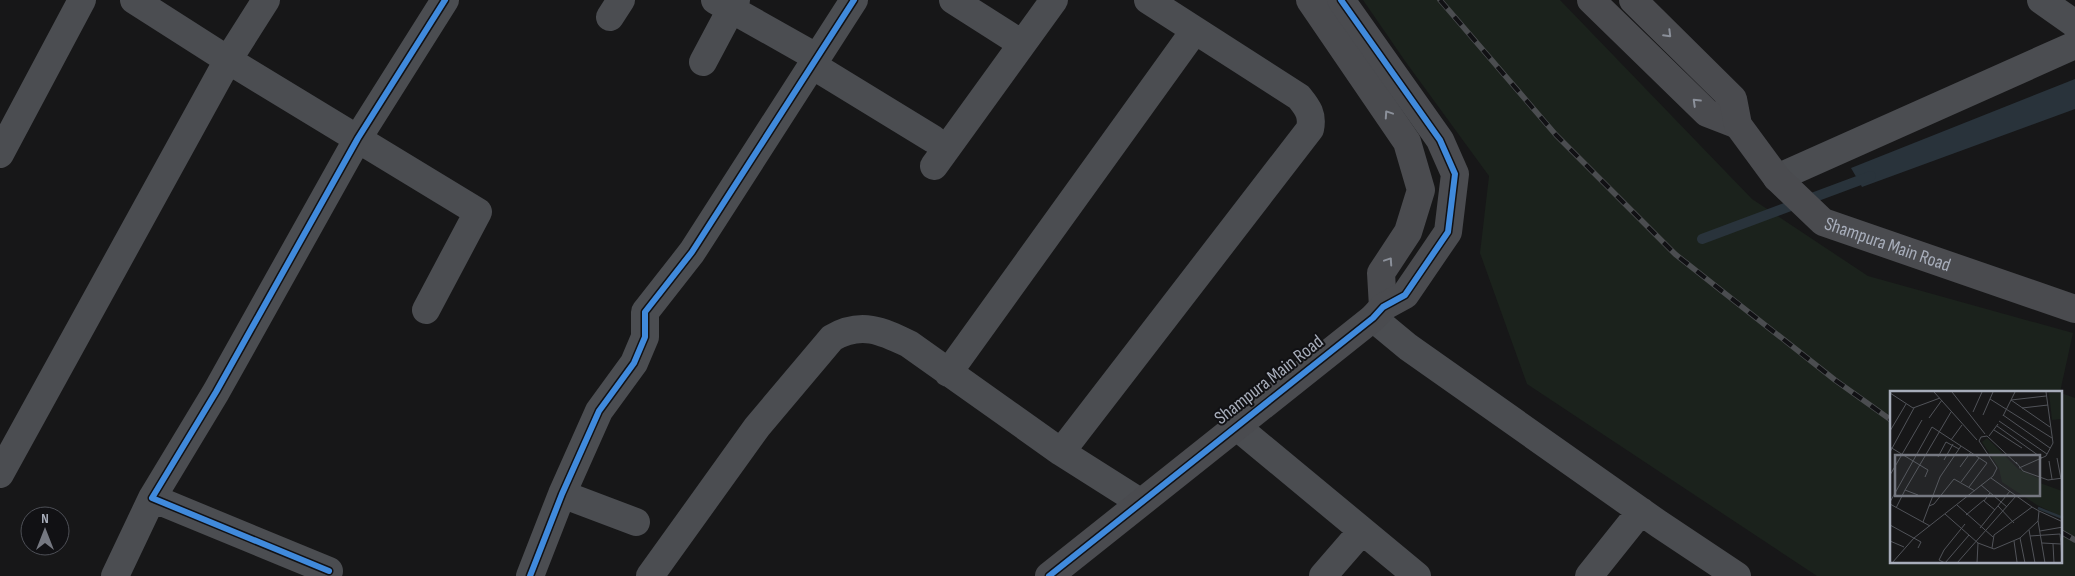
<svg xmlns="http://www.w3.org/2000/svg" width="2075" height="576" font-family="'Sofia Sans Condensed',sans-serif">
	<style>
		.green { fill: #1b221c }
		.water { fill: #29333b }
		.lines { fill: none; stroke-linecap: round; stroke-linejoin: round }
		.stream { stroke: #29333b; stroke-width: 10 }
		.street { stroke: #4b4d51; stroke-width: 28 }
		.secondary { stroke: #4a4b4f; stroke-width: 28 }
		.rail-casing { stroke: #4b4d50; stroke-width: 5.5 }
		.rail { stroke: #111114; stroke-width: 4; stroke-dasharray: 11; stroke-linecap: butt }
		.cycleway-casing { stroke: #111114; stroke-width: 9 }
		.cycleway { stroke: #408adc; stroke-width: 6 }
		.oneway { stroke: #8b909a }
		.labels { text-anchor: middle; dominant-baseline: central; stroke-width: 4; stroke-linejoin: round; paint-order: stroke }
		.street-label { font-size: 19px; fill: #a7adba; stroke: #111114 }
		.inset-river { fill: none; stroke: #29333b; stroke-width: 2.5 }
		.inset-road { fill: none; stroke: #515359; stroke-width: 1 }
		.view { fill: #757881; fill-opacity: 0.15; stroke: #757881; stroke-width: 2.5 }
		.inset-edge { fill: none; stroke: #a7adba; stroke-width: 2.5 }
	</style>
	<rect width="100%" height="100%" fill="#171718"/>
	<path class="green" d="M1363,0H1560L1752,199L1868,276L2073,333L2060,392H1891V562H2061V393L2075,398V576H1817L1527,384L1480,253L1489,176L1405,61Z"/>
	<path class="water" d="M2075,79V109L1862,187L1851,168Z"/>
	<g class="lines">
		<path class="stream" d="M1702,239L1871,176"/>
		<path class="street" d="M134,0L228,60L478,212L426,310
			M715,0L816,57
			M953,0L1022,44
			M2041,0L2075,24
			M610,17L621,0
			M703,62L736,0
			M812,65L933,139
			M0,154L82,0
			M934,166L1054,0
			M1777,178L2075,45
			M1373,318L1408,347L1659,524L1737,576
			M948,373L1195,30
			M1236,426L1417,576
			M1061,452L1310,129C1313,115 1308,108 1299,97L1148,0
			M0,474L228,60L266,0
			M562,494L636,522
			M329,571L152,498L216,392L358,138L445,0
			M115,576L152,498
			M530,576L562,494L599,411L634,363L645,337V312L692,252L854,0
			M650,576L757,427L832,338C861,321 882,331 909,344L1061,452L1140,502
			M1323,576L1362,531
			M1589,576L1641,511"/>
		<g class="secondary">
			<path d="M1310,0L1407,142L1421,190L1408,232L1381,273L1383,307"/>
			<path d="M1591,0L1707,113L1738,125"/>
			<path id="s1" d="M1633,0L1733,99L1738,125L1777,178L1823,222L2075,309"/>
			<path d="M1049,576L1373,318L1383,307L1405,295L1448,232L1455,174L1440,140L1341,0"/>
		</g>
		<g class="rail-casing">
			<path id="rail" d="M1440,0L1556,135L1675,254L1835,380L1891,420
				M2061,532L2075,540"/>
		</g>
		<use href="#rail" class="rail"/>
		<g class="cycleway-casing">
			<path id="cycleway" d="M329,571L152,498L216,392L358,138L445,0
				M530,576L562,494L599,411L634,363L645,337V312L692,252L854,0
				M1049,576L1373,318L1383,307L1405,295L1448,232L1455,174L1440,140L1341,0"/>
		</g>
		<use href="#cycleway" class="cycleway"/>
	</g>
	<defs><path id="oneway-chevron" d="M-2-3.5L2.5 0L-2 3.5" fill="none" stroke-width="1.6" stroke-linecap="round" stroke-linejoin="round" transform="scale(1.25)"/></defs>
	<g class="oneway">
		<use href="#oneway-chevron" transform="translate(1668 34) rotate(45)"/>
		<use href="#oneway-chevron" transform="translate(1696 102) rotate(-136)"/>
		<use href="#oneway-chevron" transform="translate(1388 114) rotate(-124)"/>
		<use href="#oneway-chevron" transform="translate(1389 261) rotate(-56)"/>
	</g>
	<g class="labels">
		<g class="street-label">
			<text stroke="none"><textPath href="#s1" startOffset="365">Shampura Main Road</textPath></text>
			<text transform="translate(1269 380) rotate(-38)">Shampura Main Road</text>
		</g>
	</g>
	<g transform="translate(1890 391)">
		<rect width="172" height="172" fill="#171718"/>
		<path d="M172,1V28L162,29L159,2ZM97,47L128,78L150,88V92L172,100V126L147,114L112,91L109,77L92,51Z" fill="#1b221c"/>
		<path class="inset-river" d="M148,117L173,127"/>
		<path class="inset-road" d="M44,1L87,49M62,1L95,43M0,2L23,17L50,7M100,8L162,47M121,9L160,36M121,9L156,5M132,17L158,14M83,21L92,1M93,24L103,1M113,24L160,57M113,25L125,1M39,27L52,9M109,30L157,63M107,35L152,67M104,39L132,57M0,40L16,13M99,45L108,33M61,49L72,34M71,55L50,86L39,115L44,113L64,88L85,100M0,56L38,79L35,86M0,61L24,17M48,66L56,51L69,58M167,67L171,88M54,69L63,53M159,70L162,88M126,71L133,80L158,89L173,87M70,76L81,61M129,77L156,65L163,52L156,1M0,84L32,29M101,87L142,116M71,91L89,67M91,94L117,116M100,102L94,110L105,119M28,104L15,99L61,21M0,111L42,36L97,72L79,96M0,113L40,135M67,114L103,146M108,115L124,132M6,117L15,99M149,120L173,131M55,123L88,152L104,158L130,147L148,130L155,172M76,124L94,109M33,131L39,115M0,134L31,151L28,157M90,137L120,100M139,139L145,172M150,140L173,136M140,145L170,143L171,153M130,147L135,172M0,150L14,156M124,150L127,171M152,152L171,153L172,172M163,153L164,172M102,157L104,144L142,116L149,120L148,130M2,172L24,147L103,85L107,77L89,50L91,46L97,45L127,73M55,172L49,169L54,159L75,133M55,172L79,144M67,172L126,105M87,172L88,152"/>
		<path class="view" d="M5,64H150V105H5Z"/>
		<rect width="172" height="172" class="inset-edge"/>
	</g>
	<g transform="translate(45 531)"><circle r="24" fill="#111114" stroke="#4d4f56"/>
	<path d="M0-4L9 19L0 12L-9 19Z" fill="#757881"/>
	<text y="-8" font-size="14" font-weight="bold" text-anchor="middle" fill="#a7adba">N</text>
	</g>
</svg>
